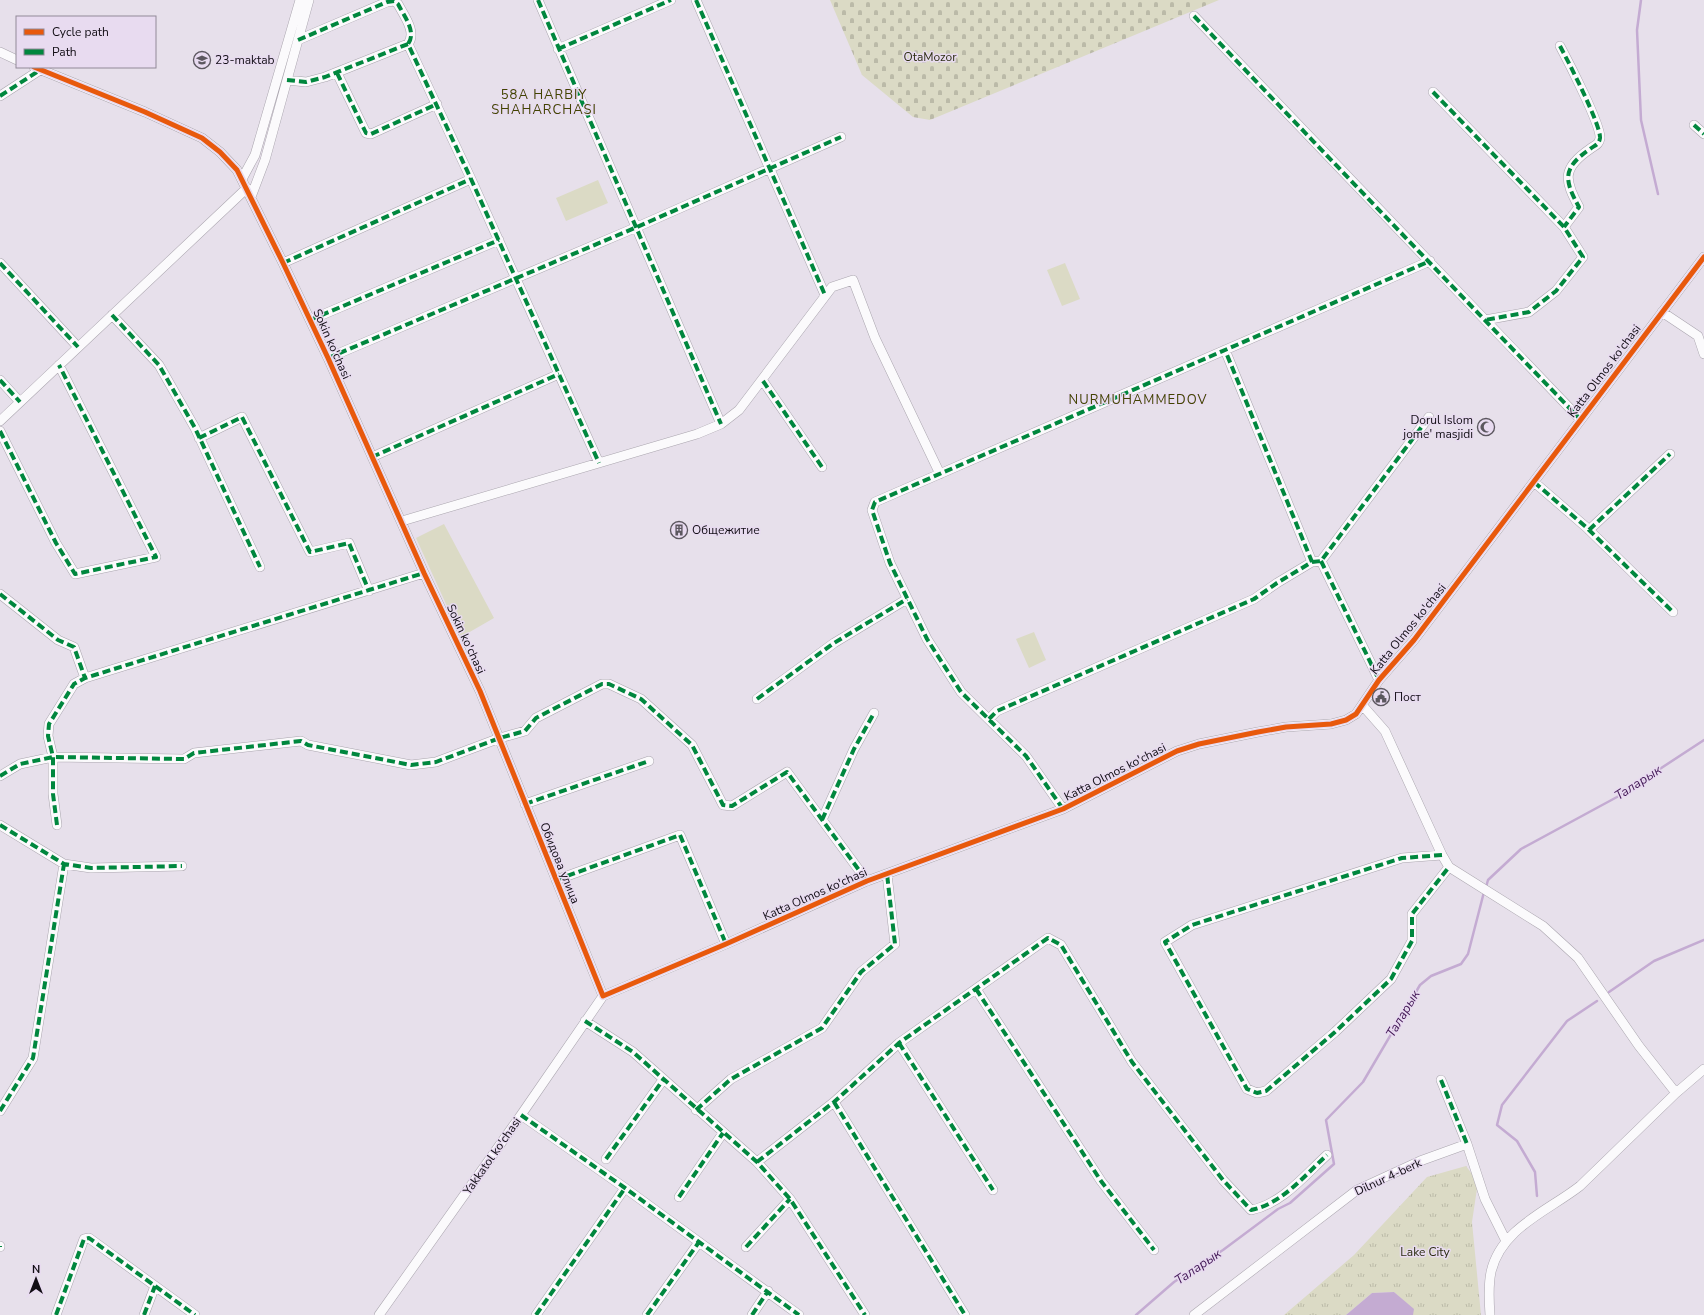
<svg xmlns="http://www.w3.org/2000/svg" width="1704" height="1315" font-family="'Nunito Sans',sans-serif">
	<style>
		.grass { fill: #dbdac5 }
		.cemetery { fill: url(#cemetery-stones) }
		.park { fill: url(#park-tufts) }
		.water { fill: #c4abd2 }
		.lines { fill: none; stroke-linecap: round; stroke-linejoin: round }
		.stream { stroke: #c4abd2; stroke-width: 2.5 }
		.minor-casing { stroke: #aaa5ae; stroke-width: 10 }
		.minor { stroke: #fbfafc; stroke-width: 9 }
		.quiet { stroke: #00873e; stroke-width: 4; stroke-dasharray: 8 4; stroke-linecap: butt }
		.cycleway-casing { stroke: #e8dbf0; stroke-width: 8 }
		.cycleway { stroke: #e8590c; stroke-width: 5 }
		.labels { text-anchor: middle; dominant-baseline: central; stroke-width: 3; stroke-linejoin: round; paint-order: stroke }
		.park-label { font-size: 12px; fill: #2b2c10; stroke: #e8dbf0 }
		.poi-label { font-size: 12px; fill: #110d14; stroke: #e8dbf0; text-anchor: start }
		.street-label { font-size: 12px; fill: #110d14; stroke: #e8dbf0 }
		.neighbourhood-label { font-size: 13px; letter-spacing: 1px; fill: #424301; stroke: #e8dbf0 }
		.water-label { font-size: 13px; font-style: italic; fill: #431856; stroke: #e8dbf0 }
	</style>
	<defs>
		<pattern id="cemetery-stones" width="16" height="16" patternUnits="userSpaceOnUse"><rect width="16" height="16" fill="#dbdac5"/><path d="M2 7V4a2 2 0 0 1 4 0v3zM10 15v-3a2 2 0 0 1 4 0v3z" fill="#bbbaa8"/></pattern>
		<pattern id="park-tufts" width="24" height="20" patternUnits="userSpaceOnUse"><rect width="24" height="20" fill="#dbdac5"/><path d="M3 7l-1-3M5 7V3M7 7l1-3M15 17l-1-3M17 17v-4M19 17l1-3" fill="none" stroke="#bbbaa8"/></pattern>
	</defs>
	<rect width="100%" height="100%" fill="#e7e0eb"/>
	<path class="grass" d="M598,180L608,203L566,221L556,198Z
		M1065,263L1080,299L1062,306L1047,270Z
		M444,524L494,618L461,637L416,538Z
		M1034,632L1046,660L1029,668L1016,639Z"/>
	<path class="cemetery" d="M830,0H1219L930,120L913,117L862,75Z"/>
	<path class="park" d="M1466,1166L1478,1182L1472,1222L1481,1315H1413V1309L1394,1292L1372,1293L1346,1315H1284L1354,1255L1427,1177Z"/>
	<path class="water" d="M1394,1292L1414,1309L1413,1315H1346L1372,1293Z"/>
	<g class="lines">
		<path class="stream" d="M1641,0L1637,30L1641,120L1658,194
			M1486,887L1488,880L1521,849L1617,797L1704,740
			M1609,992L1654,961L1704,940
			M1537,1196L1535,1172L1517,1141L1497,1125L1502,1105L1567,1021L1597,1001
			M1136,1315L1174,1282L1223,1250L1278,1209L1290,1203L1334,1164L1326,1120L1363,1082L1420,985L1431,976L1461,964L1468,954L1484,892"/>
		<g class="minor-casing">
			<path id="minor" d="M538,0L721,424
				M696,0L825,295
				M1194,16C1322,151 1451,285 1580,419
				M298,40L387,2L394,1L398,4C404,16 417,32 408,44
				M1560,46C1568,61 1601,125 1600,138C1599,145 1595,145 1590,149C1562,168 1564,180 1579,207L1564,227
				M558,49L671,0
				M0,52L17,60
				M34,67L145,112L202,138L220,152L237,170L283,263L328,358L424,573L480,691L603,996
				M337,73L366,133L371,134L437,104
				M287,80L306,82L325,77L408,44L471,179L599,463
				M1433,92L1564,227L1583,257L1556,291L1529,312L1485,320
				M0,96L40,70
				M1694,125L1704,134
				M242,179L255,155L300,0
				M251,197L265,160L309,0
				M0,263L78,347
				M283,263L471,179
				M1662,312L1698,336L1704,354
				M112,315L159,365L195,428L260,567
				M310,320L499,240
				M328,358L637,227L841,137
				M0,380L20,402
				M763,381L822,467
				M0,421L247,188
				M0,431L56,543L75,574L156,557L59,365
				M199,438L242,417L310,552L349,543L369,591
				M372,457L559,374
				M1534,482L1586,527L1673,612
				M402,521L697,434L721,424L739,410L832,287L853,280L875,338L940,474
				M1589,530L1670,454
				M1321,561L1379,680
				M1312,562L1321,561L1429,417
				M0,594L58,640L74,647L85,678
				M757,699L834,643L907,599
				M1363,706L1385,731L1442,855L1449,867L1543,926L1578,958L1639,1046L1676,1093
				M989,719L997,711L1254,599L1277,583L1312,562L1225,350
				M0,776L20,764L53,757L184,759L194,753L301,741L308,745L411,765L436,762L500,738L525,731L536,718L602,684H609L641,699L692,745L723,805L732,806L787,772L867,881
				M525,804L649,761
				M1063,809L1026,756L961,692L927,639L890,563L872,510L875,502L1430,261
				M822,820L854,749L874,713
				M0,825L64,864L91,868L182,866
				M57,825L53,794V757L48,736L49,724L74,684L85,678L424,573
				M1442,855L1402,858L1192,925L1165,942L1247,1089L1257,1093L1266,1091L1335,1032L1391,979L1412,941V914L1449,867
				M556,880L680,835L726,944
				M976,989L1101,1181L1154,1250
				M603,996L726,944L867,881L1063,809L1177,751L1199,744L1258,732L1286,727L1331,724L1346,720L1356,714L1379,680L1414,640L1704,257
				M585,1021L633,1052L757,1162L790,1199L865,1315
				M899,1043L993,1190
				M1441,1080L1467,1144
				M834,1102L965,1315
				M696,1110L731,1079L822,1028L861,972L895,944L887,874
				M0,1111L33,1058L64,864
				M521,1115L625,1188L799,1315
				M606,1159L663,1080
				M757,1162L834,1102L899,1043L1048,938L1061,945L1132,1062L1223,1180L1251,1210C1282,1204 1305,1175 1327,1155
				M679,1197L723,1133
				M0,1247V1246
				M746,1247L790,1199
				M56,1315L84,1239L89,1238L195,1315
				M144,1315L155,1286
				M379,1315L521,1115L603,996
				M536,1315L625,1188
				M647,1315L699,1242
				M752,1315L768,1291
				M1194,1315L1357,1190L1420,1161L1467,1144L1485,1199L1506,1241
				M1490,1315C1489,1301 1488,1286 1491,1272C1501,1228 1548,1211 1580,1186L1676,1093L1704,1069"/>
		</g>
		<use href="#minor" class="minor"/>
		<path class="quiet" d="M538,0L721,424
			M696,0L825,295
			M1194,16C1322,151 1451,285 1580,419
			M298,40L387,2L394,1L398,4C404,16 417,32 408,44
			M1560,46C1568,61 1601,125 1600,138C1599,145 1595,145 1590,149C1562,168 1564,180 1579,207L1564,227
			M558,49L671,0
			M337,73L366,133L371,134L437,104
			M287,80L306,82L325,77L408,44L471,179L599,463
			M1433,92L1564,227L1583,257L1556,291L1529,312L1485,320
			M0,96L40,70
			M1694,125L1704,134
			M0,263L78,347
			M283,263L471,179
			M112,315L159,365L195,428L260,567
			M310,320L499,240
			M328,358L637,227L841,137
			M0,380L20,402
			M763,381L822,467
			M0,431L56,543L75,574L156,557L59,365
			M199,438L242,417L310,552L349,543L369,591
			M372,457L559,374
			M1534,482L1586,527L1673,612
			M1589,530L1670,454
			M1321,561L1379,680
			M1312,562L1321,561L1429,417
			M0,594L58,640L74,647L85,678
			M757,699L834,643L907,599
			M989,719L997,711L1254,599L1277,583L1312,562L1225,350
			M0,776L20,764L53,757L184,759L194,753L301,741L308,745L411,765L436,762L500,738L525,731L536,718L602,684H609L641,699L692,745L723,805L732,806L787,772L867,881
			M525,804L649,761
			M1063,809L1026,756L961,692L927,639L890,563L872,510L875,502L1430,261
			M822,820L854,749L874,713
			M0,825L64,864L91,868L182,866
			M57,825L53,794V757L48,736L49,724L74,684L85,678L424,573
			M1442,855L1402,858L1192,925L1165,942L1247,1089L1257,1093L1266,1091L1335,1032L1391,979L1412,941V914L1449,867
			M556,880L680,835L726,944
			M976,989L1101,1181L1154,1250
			M585,1021L633,1052L757,1162L790,1199L865,1315
			M899,1043L993,1190
			M1441,1080L1467,1144
			M834,1102L965,1315
			M696,1110L731,1079L822,1028L861,972L895,944L887,874
			M0,1111L33,1058L64,864
			M521,1115L625,1188L799,1315
			M606,1159L663,1080
			M757,1162L834,1102L899,1043L1048,938L1061,945L1132,1062L1223,1180L1251,1210C1282,1204 1305,1175 1327,1155
			M679,1197L723,1133
			M0,1247V1246
			M746,1247L790,1199
			M56,1315L84,1239L89,1238L195,1315
			M144,1315L155,1286
			M536,1315L625,1188
			M647,1315L699,1242
			M752,1315L768,1291"/>
		<g class="cycleway-casing">
			<path id="cycleway" d="M34,67L145,112L202,138L220,152L237,170L283,263L328,358L424,573L480,691L603,996L726,944L867,881L1063,809L1177,751L1199,744L1258,732L1286,727L1331,724L1346,720L1356,714L1379,680L1414,640L1704,257"/>
		</g>
		<use href="#cycleway" class="cycleway"/>
	</g>
	<defs>
		<g id="school-ring" transform="scale(0.9)"><circle r="9.5" fill="#e8dbf0" stroke="#5c575f" stroke-width="1.5"/><path d="M0-5L7-2L0 1L-7-2ZM-4 1L0 2.5L4 1V4Q0 6-4 4Z" fill="#5c575f"/></g>
		<g id="mosque-ring" transform="scale(0.9)"><circle r="9.5" fill="#e8dbf0" stroke="#5c575f" stroke-width="1.5"/><path d="M3.5-4.9A6 6 0 1 0 3.5 4.9A5 5 0 1 1 3.5-4.9Z" fill="#5c575f"/></g>
		<g id="building-ring" transform="scale(0.9)"><circle r="9.5" fill="#e8dbf0" stroke="#5c575f" stroke-width="1.5"/><path d="M-4-6H4V6H1V3H-1V6H-4ZM-2.5-4.3h1.7v1.8h-1.7ZM.8-4.3h1.7v1.8H.8ZM-2.5-1h1.7V.8h-1.7ZM.8-1h1.7V.8H.8Z" fill="#5c575f"/></g>
		<g id="civic-ring" transform="scale(0.9)"><circle r="9.5" fill="#e8dbf0" stroke="#5c575f" stroke-width="1.5"/><path d="M-.6-6.5H3V-4.5H.6V-3L4-1V1h2V6H-6V1h2V-1L-.6-3ZM-1.2 2.5V6h2.4V2.5Z" fill="#5c575f"/></g>
	</defs>
	<g fill-rule="evenodd">
		<use href="#school-ring" x="202" y="60"/>
		<use href="#mosque-ring" x="1486" y="427"/>
		<use href="#building-ring" x="679" y="530"/>
		<use href="#civic-ring" x="1381" y="697"/>
	</g>
	<g class="labels">
		<g class="park-label">
			<text x="930" y="57">OtaMozor</text>
			<text x="1425" y="1252">Lake City</text>
		</g>
		<g class="poi-label">
			<text x="215" y="60">23-maktab</text>
			<text x="1473" y="420" text-anchor="end">Dorul Islom<tspan x="1473" dy="14">jome' masjidi</tspan></text>
			<text x="692" y="530">Общежитие</text>
			<text x="1394" y="697">Пост</text>
		</g>
		<g class="street-label">
			<text transform="translate(332 344) rotate(66)">Sokin ko'chasi</text>
			<text transform="translate(1604 371) rotate(-53)">Katta Olmos ko'chasi</text>
			<text transform="translate(1408 629) rotate(-51)">Katta Olmos ko'chasi</text>
			<text transform="translate(466 639) rotate(65)">Sokin ko'chasi</text>
			<text transform="translate(1115 772) rotate(-27)">Katta Olmos ko'chasi</text>
			<text transform="translate(560 863) rotate(68)">Обидова улица</text>
			<text transform="translate(815 894) rotate(-24)">Katta Olmos ko'chasi</text>
			<text transform="translate(492 1156) rotate(-55)">Yakkatol ko'chasi</text>
			<text transform="translate(1388 1177) rotate(-25)">Dilnur 4-berk</text>
		</g>
		<g class="neighbourhood-label">
			<text x="544" y="95">58A HARBIY<tspan x="544" dy="15">SHAHARCHASI</tspan></text>
			<text x="1138" y="400">NURMUHAMMEDOV</text>
		</g>
		<g class="water-label">
			<text transform="translate(1638 783) rotate(-33)">Таларык</text>
			<text transform="translate(1403 1014) rotate(-59)">Таларык</text>
			<text transform="translate(1198 1267) rotate(-34)">Таларык</text>
		</g>
	</g>
	<rect x="16" y="16" width="140" height="52" fill="#e8dbf0" stroke="#928998"/>
	<rect x="24" y="29" width="20" height="6" fill="#e8590c" stroke="#928998"/>
	<text x="52" y="36" font-size="12" fill="#110d14">Cycle path</text>
	<rect x="24" y="49" width="20" height="6" fill="#00873e" stroke="#928998"/>
	<text x="52" y="56" font-size="12" fill="#110d14">Path</text>
	<g transform="translate(36 1279)" stroke="#e8dbf0" stroke-width="3" paint-order="stroke">
	<path d="M0-3L7 15L0 10L-7 15Z" fill="#110d14"/>
	<text y="-6" font-size="11" font-weight="bold" text-anchor="middle" fill="#110d14">N</text>
	</g>
</svg>
